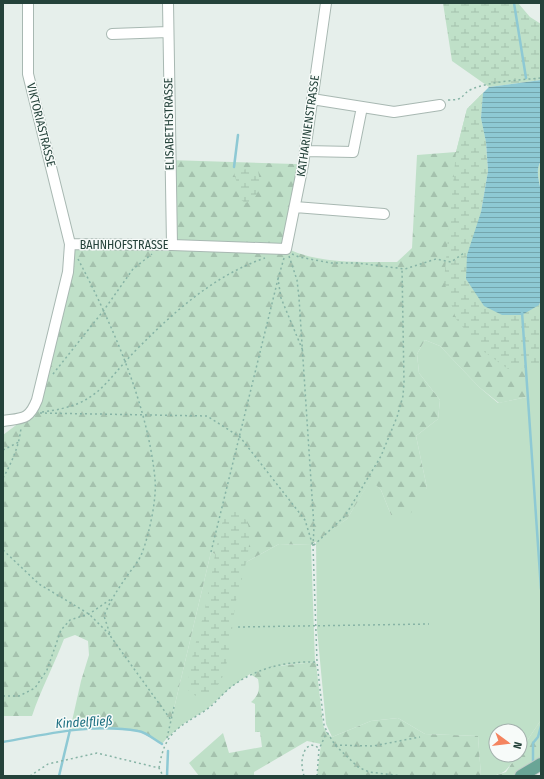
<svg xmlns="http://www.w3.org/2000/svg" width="544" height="779" font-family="'Fira Sans Condensed',sans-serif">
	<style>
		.grass { fill: #bfe0c8 }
		.forest { fill: url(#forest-firs) }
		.wetland { fill: url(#wetland-marsh) }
		.water { fill: url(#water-rules) }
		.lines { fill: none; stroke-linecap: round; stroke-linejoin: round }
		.stream { stroke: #8ec9d4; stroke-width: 2.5 }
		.minor-casing { stroke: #a8b8b2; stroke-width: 12 }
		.major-casing { stroke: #c2cac8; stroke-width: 14 }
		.path { stroke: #86b3a5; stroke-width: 1.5; stroke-dasharray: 2 3; stroke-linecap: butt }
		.minor { stroke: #fff; stroke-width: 10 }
		.major { stroke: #6aa596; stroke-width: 12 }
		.labels { text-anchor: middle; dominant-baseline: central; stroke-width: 3; stroke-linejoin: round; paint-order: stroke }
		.street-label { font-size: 12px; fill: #24423a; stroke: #f7fbf9 }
		.water-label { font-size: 13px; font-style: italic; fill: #1c6f80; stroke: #f7fbf9 }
	</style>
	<defs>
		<pattern id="forest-firs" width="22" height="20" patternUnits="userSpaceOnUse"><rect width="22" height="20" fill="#bfe0c8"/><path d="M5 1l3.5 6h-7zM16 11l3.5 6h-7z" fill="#a4c1ad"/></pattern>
		<pattern id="wetland-marsh" width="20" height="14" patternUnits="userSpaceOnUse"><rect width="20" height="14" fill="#bfe0c8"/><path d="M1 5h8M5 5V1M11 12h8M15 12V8" fill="none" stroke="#a4c1ad"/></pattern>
		<pattern id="water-rules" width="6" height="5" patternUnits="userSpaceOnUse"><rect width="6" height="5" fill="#8ec9d4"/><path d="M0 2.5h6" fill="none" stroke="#74a5ad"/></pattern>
	</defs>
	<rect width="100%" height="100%" fill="#e6efeb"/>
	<path class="grass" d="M541,300V720L520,751V731H496V755H517C505,773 504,776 481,776L478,736L425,734L398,718L371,721L332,737L326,724L317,629L316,540L347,519L371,479L381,490L391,515L427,488L416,436L438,419L440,400L419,373L417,354L425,340L440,346L479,387L498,403L527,397L522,315L539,305Z
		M279,544L311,545L315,662L283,665L250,674L231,687L207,709L183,724L167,738L211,552L239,566Z"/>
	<path class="forest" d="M483,93L481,118L486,142L481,212L522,315L527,397L499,403L479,387L440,346L425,340L417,354L419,373L440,400L438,419L416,436L427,488L411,513L391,515L381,490L371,480L347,519L311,545L279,544L239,566L211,552L167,738L162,744L139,731L105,729L70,730L81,681L89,655L88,641L75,635L64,639C54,665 41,689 32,716H3V435L32,413L70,244L171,245L169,160L295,164L302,165L288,249C320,264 362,262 397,262L412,248L417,155L456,152L467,109Z
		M315,662L316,663L323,725L326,732L332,737L371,721L398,718L425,734L478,736L481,776H317L321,744L307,741L254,772V776H199L189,763L223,733L229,753L262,747L260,732H255V704L251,702C259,695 260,690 258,679L250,674L268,667Z
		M541,720V762L517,776H494L506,772L517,755H520V751Z"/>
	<path class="wetland" d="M443,3H518L530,17L541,24V80L489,87L452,61Z
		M483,93L481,118L486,142L488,171L481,212L539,305L541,300V365L539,367L508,369L483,351L456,319L444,281L456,152L467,109Z
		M541,161V191C539,181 535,170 541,161Z
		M234,167L238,171L251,168L258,171C261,183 260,200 245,203L239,198C241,186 233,179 234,167Z
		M235,510C242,514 248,520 249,529C252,550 241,580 236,601C232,621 230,671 218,685C212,692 206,695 197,697L188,690C188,661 200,632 206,604C213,574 215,543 225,514Z"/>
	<path class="water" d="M541,80V161C535,170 539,181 541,191V300L539,305L522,315H502L484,306L466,279L467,255L481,212L488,171L486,142L481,118L483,93L489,87Z"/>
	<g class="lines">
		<path class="stream" d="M514,3L526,78
			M234,167L238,135
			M522,312L541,589
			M3,742C47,734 94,723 138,731C146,732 155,740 162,744
			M533,761V743L538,737L541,726
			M59,776L70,730
			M167,776L168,751"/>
		<g class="minor-casing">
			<path id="minor" d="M28,3V74L70,244
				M168,3L172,245
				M112,34L168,32
				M312,99L394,112L440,105
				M305,151L353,152L362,107
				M295,207L384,214
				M3,421C23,418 29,420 37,400L68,272L70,244L172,245L286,249L303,165L326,3"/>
		</g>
		<g class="major-casing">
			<path id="major" d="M521,776L541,764"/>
		</g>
		<path class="path" d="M448,100C467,100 459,95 472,89C491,81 521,80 541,78
			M292,254L299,257L331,263H357L405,269L436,259L451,262L464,253
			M289,256L297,280L299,298L314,527L313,546L317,662L324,725L327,732L335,745L358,767L369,772L401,776
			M284,258L278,279L281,298L303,351
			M78,259C112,324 148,405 155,479C157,499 149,535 142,553C139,561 132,569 127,576C118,589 110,601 104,616L111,637L171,720
			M53,374L104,310L133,269L152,254
			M42,412C100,405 102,384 139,347C176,310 215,275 265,258
			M40,413L207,416L240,437L305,520L313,546L345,516L381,456L397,417L403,396L404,382L402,268
			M3,450L19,442
			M3,478C12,462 19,446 21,428
			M3,550L39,584L89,614L110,635
			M211,552L278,279
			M238,627L429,624
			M3,696H19L35,688L47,670L61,630L70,620L89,614L111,599
			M167,738L174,707
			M335,745L373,746L420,737
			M159,768C165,731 177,729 206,710C215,704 222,694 231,687C256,668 286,661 317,662
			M30,776L48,764L97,753L159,768L163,776
			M304,776C301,765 301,758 306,748L311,745L316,746L319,749
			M317,776L319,749L327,732"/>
		<use href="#minor" class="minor"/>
		<use href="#major" class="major"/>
	</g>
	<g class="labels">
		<g class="street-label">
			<text transform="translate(169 124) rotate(-91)">ELISABETHSTRASSE</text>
			<text transform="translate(41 125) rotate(76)">VIKTORIASTRASSE</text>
			<text transform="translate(308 126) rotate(-82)">KATHARINENSTRASSE</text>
			<text x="124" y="245">BAHNHOFSTRASSE</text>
		</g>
		<g class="water-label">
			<text transform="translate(84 722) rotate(-3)">Kindelfließ</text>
		</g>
	</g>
	<rect width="544" height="779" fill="none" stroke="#24423a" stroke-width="8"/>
	<g transform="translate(508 743) rotate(105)"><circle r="19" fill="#f7fbf9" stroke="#a3b1ad"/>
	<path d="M0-3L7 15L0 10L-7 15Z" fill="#f4845f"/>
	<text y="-6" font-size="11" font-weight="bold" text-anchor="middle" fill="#24423a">N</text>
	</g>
</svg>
